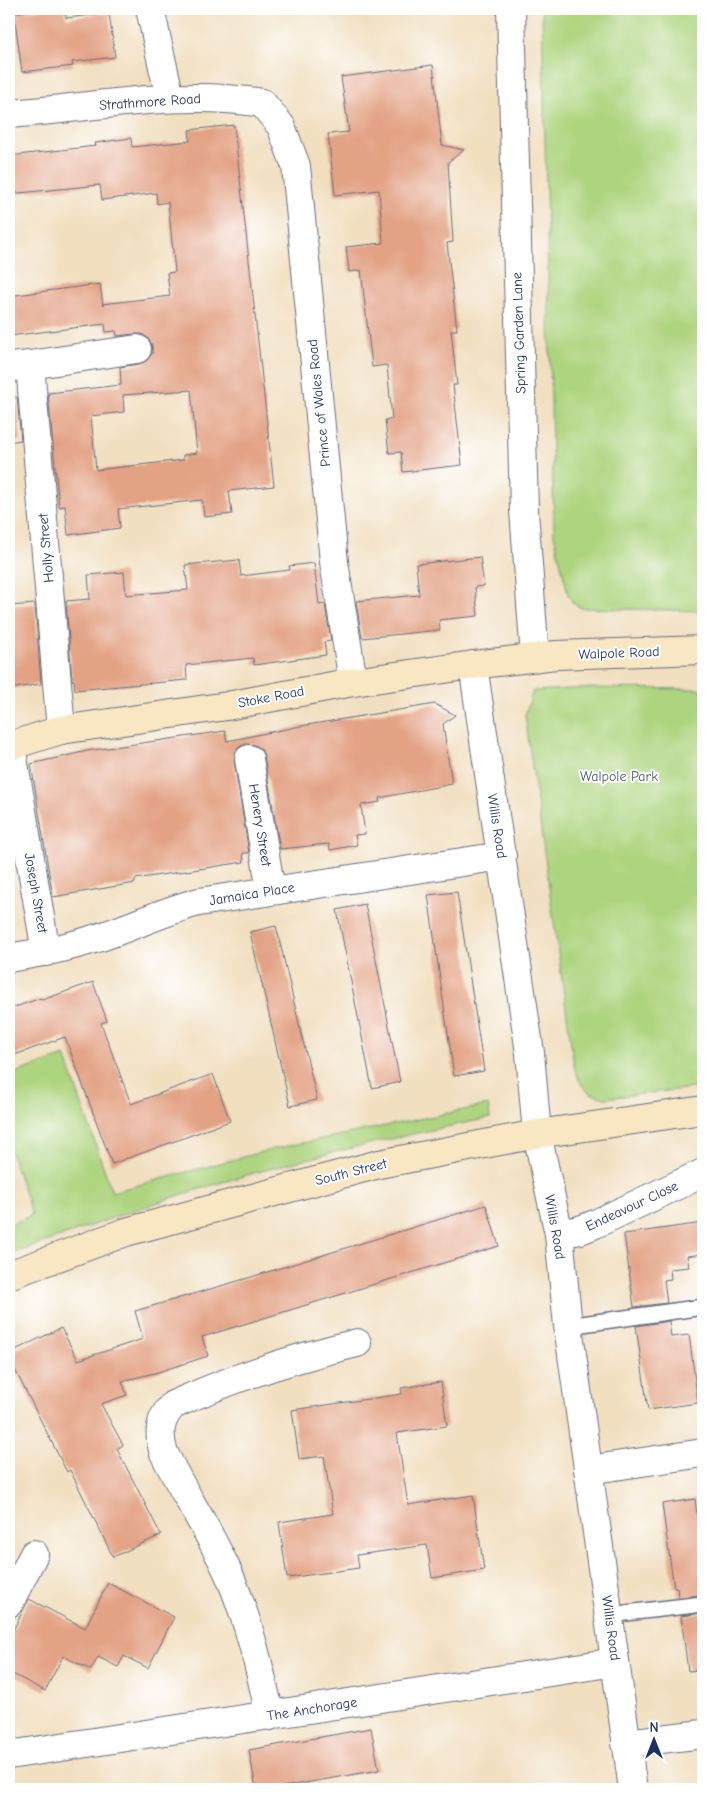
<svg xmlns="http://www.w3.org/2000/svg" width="712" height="1798" font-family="'Comic Neue',sans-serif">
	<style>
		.green { fill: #add47e; stroke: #64826e }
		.building { fill: #e3a284; fill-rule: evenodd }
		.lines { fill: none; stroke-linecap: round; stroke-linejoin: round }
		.lane-casing { stroke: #666d80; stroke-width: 18 }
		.street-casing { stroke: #666d80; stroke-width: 30 }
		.secondary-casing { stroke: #666d80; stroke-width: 30 }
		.lane { stroke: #fff; stroke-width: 15 }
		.street { stroke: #fff; stroke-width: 28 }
		.secondary { stroke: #f9e7c3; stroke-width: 28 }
		.labels { text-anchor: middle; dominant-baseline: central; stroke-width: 4; stroke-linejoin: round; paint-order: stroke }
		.street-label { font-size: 14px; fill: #1b2f5e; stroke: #fff }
		.park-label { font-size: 14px; fill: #476168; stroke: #fff }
	</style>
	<rect width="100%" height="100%" fill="#fff"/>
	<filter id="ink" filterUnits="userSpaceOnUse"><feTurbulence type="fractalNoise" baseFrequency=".02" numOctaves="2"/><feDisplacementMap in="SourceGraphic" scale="10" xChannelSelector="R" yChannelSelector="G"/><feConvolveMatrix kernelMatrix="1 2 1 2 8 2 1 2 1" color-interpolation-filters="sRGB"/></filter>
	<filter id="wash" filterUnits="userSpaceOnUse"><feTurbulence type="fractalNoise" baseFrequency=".0096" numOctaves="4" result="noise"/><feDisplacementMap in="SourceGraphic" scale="20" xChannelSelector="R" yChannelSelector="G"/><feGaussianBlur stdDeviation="1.12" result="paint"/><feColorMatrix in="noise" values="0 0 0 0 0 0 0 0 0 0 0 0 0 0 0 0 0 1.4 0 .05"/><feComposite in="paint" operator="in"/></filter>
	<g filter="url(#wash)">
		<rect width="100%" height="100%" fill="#f1dfc0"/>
		<path class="green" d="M542,9H703V611L581,608L573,603L568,594L554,535Z
			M587,688L703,689V1087L606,1098C585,1094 580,1086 574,1066L525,715L533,691Z
			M65,1056L112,1192L273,1149L488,1105L490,1118C384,1139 277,1164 174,1197C118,1215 64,1236 9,1255V1225L32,1215L9,1147V1075Z"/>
		<g id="blocks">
			<path class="building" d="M44,9H65L66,18L109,13L115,57L72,62L73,66L22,72L14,13Z
				M433,65L442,145L464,150L448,162L453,242L447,243L457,330H451L457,385H453L462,465L403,472L401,452L389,453L385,420L392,419L387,365L372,367L361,270L349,272L346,247L383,243L379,190L335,195L328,134L349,132L341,77Z
				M234,125L274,486L229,491L232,514L204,517L202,500L118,509L120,528L68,535L65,506L59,507L48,393L121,385L120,367L139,364L146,361L152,354V346L149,339L142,334H135L117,336L116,331L106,332L105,324L9,336V296L100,284L103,306L102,304L170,296L167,273L175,272L168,202L157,204L156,193L102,200L100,185L9,194V156L96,146L95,143L131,138L132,147L190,141L189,130ZM191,390L197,453L183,455V460L96,470L91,416L124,412L123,395Z
				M17,397L21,440L9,442V398Z
				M480,557L484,586L475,587L478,616L439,620L440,630L362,638L356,601L419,595L416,564Z
				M239,560L241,576L290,570L289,566L314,563L319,605L325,604L331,641L324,642L326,655L254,665L253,658L186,665L187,680L75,690L74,680H72L66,601L90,599L88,575L124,572L126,595L188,590L185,565Z
				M35,604L41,684L9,689V606Z
				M435,704L455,715L443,724L452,784L379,798L380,802L361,805L365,834L355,835L357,845L330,850L329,844L280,849L264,756L261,749L255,745L246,744L239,747L235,753L234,761L249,853H243L244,862L135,879V883L53,897L31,764L87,751L225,731L227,741L301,726Z
				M457,892L484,1071L454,1076L428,895Z
				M365,904L400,1082L372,1088L337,910Z
				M276,926L317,1100L290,1106L250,932Z
				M93,982L107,1021L101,1023L131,1104L213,1074L230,1121L112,1164L65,1037L9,1057V1009L41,998L42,1000Z
				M486,1205L499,1246L202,1337L208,1356L155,1373L122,1381L127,1395L101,1404L123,1445L117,1449L161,1535L113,1557L70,1470L67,1472L9,1358V1353L61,1328L78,1360L143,1339L135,1311L248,1278Z
				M703,1223V1254L687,1256L689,1267L670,1269L671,1279L664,1280L667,1303L634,1307L624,1234Z
				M669,1321L671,1337L689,1335L698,1403L648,1410L636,1326Z
				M441,1382L447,1426L397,1433L408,1505L473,1495L484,1570L432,1578L427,1545L357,1555L359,1568L287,1578L279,1522L333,1514L324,1456L299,1459L292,1410L402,1394L401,1388Z
				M695,1499L703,1560V1595L678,1597L677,1588H674L662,1504Z
				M108,1583L174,1617L148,1668L124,1656L118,1667L98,1657L91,1670L63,1656L45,1691L9,1672V1638L29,1599L85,1628Z
				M703,1613V1670L688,1671L681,1616Z
				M371,1728L379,1770L271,1789H256L249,1750Z"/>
		</g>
	</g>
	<g filter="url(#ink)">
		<use href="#blocks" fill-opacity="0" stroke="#666d80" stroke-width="1"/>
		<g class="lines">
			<g class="lane-casing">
				<path id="lane" d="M568,1326L703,1307
					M609,1615L703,1604"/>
			</g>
			<g class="street-casing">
				<path id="street" d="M150,9L170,98
					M511,9L524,511L535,657
					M9,114C93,108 178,89 262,103L281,126L296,166L334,562L353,682
					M30,365L61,730
					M9,367L30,365L137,349
					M473,665L530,1053L537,1134L559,1234L568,1326L633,1789
					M11,746L46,952
					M249,759L271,891
					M9,958C38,953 67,948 94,939C130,928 163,911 199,902L502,856
					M559,1234L580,1230L595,1224L703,1173
					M588,1470L703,1453
					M9,1603L34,1554
					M270,1716C260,1669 249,1623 231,1579C212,1535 185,1496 164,1453C158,1435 159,1419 173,1405C232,1378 294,1358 357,1343
					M626,1743L703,1734
					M9,1755L615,1662"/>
			</g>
			<g class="secondary-casing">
				<path id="secondary" d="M9,746L61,730L227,706L353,682L473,665L556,655L703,650
					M9,1275L126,1232L379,1164L537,1134L703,1110"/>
			</g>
			<use href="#lane" class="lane"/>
			<use href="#street" class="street"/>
			<use href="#secondary" class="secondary"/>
		</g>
	</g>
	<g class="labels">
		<g class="street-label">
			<text transform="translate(150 102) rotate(-4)">Strathmore Road</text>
			<text transform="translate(519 333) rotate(-92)">Spring Garden Lane</text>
			<text transform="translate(319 403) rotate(-96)">Prince of Wales Road</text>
			<text transform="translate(46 548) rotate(-95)">Holly Street</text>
			<text transform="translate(619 653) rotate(-2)">Walpole Road</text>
			<text transform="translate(271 697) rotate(-11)">Stoke Road</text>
			<text transform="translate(260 825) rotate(81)">Henery Street</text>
			<text transform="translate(497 826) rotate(81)">Willis Road</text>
			<text transform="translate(36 893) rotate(80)">Joseph Street</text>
			<text transform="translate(252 894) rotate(-9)">Jamaica Place</text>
			<text transform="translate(351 1172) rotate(-14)">South Street</text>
			<text transform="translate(632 1206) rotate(-25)">Endeavour Close</text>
			<text transform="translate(555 1227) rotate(80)">Willis Road</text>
			<text transform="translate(611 1628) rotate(82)">Willis Road</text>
			<text transform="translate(312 1709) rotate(-9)">The Anchorage</text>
		</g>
		<g class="park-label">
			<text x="619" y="776">Walpole Park</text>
		</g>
	</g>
	<rect width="712" height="1798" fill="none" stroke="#fff" stroke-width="30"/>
	<g transform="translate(654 1740)" stroke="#ffffff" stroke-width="4" paint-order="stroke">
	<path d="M0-4L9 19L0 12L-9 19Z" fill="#1b2f5e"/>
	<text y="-8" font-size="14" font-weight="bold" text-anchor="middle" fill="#1b2f5e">N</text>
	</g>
</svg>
